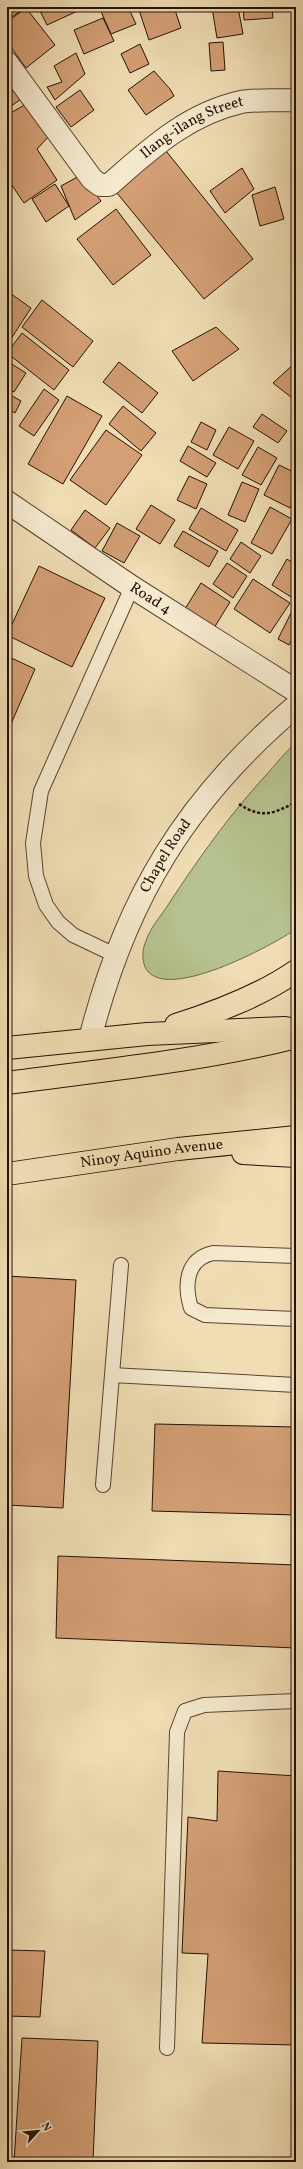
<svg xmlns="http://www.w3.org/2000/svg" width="303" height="2169" font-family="Vollkorn,serif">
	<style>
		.green { fill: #b6c28f; stroke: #6e694a }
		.building { fill: #d49f75; stroke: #251006 }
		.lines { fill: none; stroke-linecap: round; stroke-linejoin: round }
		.lane-casing { stroke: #584332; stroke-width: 16 }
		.street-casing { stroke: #584332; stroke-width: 24 }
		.primary-casing { stroke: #251006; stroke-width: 24 }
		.highway-casing { stroke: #251006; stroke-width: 24 }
		.path { stroke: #251006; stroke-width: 2.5; stroke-dasharray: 3 2; stroke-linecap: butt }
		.lane { stroke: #f5e9ce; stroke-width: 14 }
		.street { stroke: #f5e9ce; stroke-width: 22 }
		.primary { stroke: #f0ddb4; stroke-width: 22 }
		.highway { stroke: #f0ddb4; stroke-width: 22 }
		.labels { text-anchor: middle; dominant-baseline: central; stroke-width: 4; stroke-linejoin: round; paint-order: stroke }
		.street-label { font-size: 15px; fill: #251006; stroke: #f5e9ce }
	</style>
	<rect width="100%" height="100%" fill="#f0ddb4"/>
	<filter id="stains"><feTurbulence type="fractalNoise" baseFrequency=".005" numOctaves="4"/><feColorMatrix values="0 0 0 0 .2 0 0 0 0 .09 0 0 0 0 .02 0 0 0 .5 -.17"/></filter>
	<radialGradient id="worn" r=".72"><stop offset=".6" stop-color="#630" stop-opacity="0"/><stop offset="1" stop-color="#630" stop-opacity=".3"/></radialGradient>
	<path class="green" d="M296,743V929C273,945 163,1005 145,967C142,959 142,949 146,941C150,928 161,916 168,905C198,859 230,814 267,774C276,764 285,752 296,743Z"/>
	<path class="building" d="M7,7H27L10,18L7,14Z
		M38,7H81L82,9L47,25Z
		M99,7H128L136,24L111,34Z
		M138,7H174L181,28L149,40Z
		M221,7H238L243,34L217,38L212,8Z
		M243,7H272L273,18L244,20Z
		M26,8L55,45L26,68L7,42V22Z
		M103,18L114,41L84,54L74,30Z
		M223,42L225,70L211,71L209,43Z
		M140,44L149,64L130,73L121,54Z
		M76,53L85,74L55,100L47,87L62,82L54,66Z
		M154,71L170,89L174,96L146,115L128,90Z
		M14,81L24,97L7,109V86Z
		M80,90L94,110L71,127L56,107Z
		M28,103L51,134L37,149L57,180L24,203L7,178V115Z
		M162,146L253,259L204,299L112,187Z
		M242,168L254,189L225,213L210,191Z
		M81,175L101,201L75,220L61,186Z
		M55,184L69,206L46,222L32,199Z
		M275,187L284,219L260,226L252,195Z
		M116,209L151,255L113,285L77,239Z
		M7,291L31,308L7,345Z
		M42,300L93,341L73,367L22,327Z
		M216,327L239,349L193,381L172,351Z
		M22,333L69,370L54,390L7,353Z
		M7,361L26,373L14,392L7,387Z
		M119,362L158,393L142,413L103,382Z
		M296,362V401L273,383Z
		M44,389L59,400L34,436L19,426Z
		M7,393L21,401L15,413L7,408Z
		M67,396L102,416L63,484L28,464Z
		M123,406L156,433L141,451L109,424Z
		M262,414L287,431L278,443L253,427Z
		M201,422L216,430L207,450L191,442Z
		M229,427L254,441L238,469L213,455Z
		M106,430L142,455L106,505L70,480Z
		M296,436V447L291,444Z
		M188,446L216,463L207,477L180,461Z
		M258,447L277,458L261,485L242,475Z
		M279,465L296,473V496L290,508L264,495Z
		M189,476L207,484L196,509L177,500Z
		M242,482L259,489L245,522L228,515Z
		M151,505L175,520L160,544L136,529Z
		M270,507L292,519L272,554L251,543Z
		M201,508L238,530L226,551L189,529Z
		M85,510L110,528L95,548L71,530Z
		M117,523L140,536L124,563L102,551Z
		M183,531L218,551L209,567L174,546Z
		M241,542L261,556L250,573L230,559Z
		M287,559L296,565V600L272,585Z
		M227,563L247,576L233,598L213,584Z
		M39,566L105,598L72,667L7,635Z
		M253,579L290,603L270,633L234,609Z
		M201,583L230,602L214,628L185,609Z
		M292,611L296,612V632L289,645L278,639Z
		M7,656L35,669L7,733Z
		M7,1276L76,1280L63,1508L7,1505Z
		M155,1424L296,1427V1515L152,1511Z
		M58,1556L296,1565V1648L56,1638Z
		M218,1771L296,1776V2045L202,2043L208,1954L182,1953L188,1817L217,1821Z
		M7,1950L45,1951L40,2017L7,2016Z
		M7,2031H9L7,2075Z
		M22,2038L98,2041L93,2162H14Z"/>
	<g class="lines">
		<g class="lane-casing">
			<path id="lane" d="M115,955L73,935L58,922L46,905L36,876L33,843L41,791L132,587
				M296,1256L213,1253C186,1259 184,1285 191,1308L205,1315L296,1319
				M112,1375L296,1385
				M103,1485L121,1265
				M167,2048L177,1732L185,1711L204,1705L296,1701"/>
		</g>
		<g class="street-casing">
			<g id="street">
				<path id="s1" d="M7,63L92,179L100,185H109C149,150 187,114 241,102C258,99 278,101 296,100"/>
				<path id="s2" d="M7,502L132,587L296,691"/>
				<path id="s3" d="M90,1039C125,900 186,799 296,706"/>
			</g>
		</g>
		<g class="primary-casing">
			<g id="primary">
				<path d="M176,1025C217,1012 260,996 296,971"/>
				<path d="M7,1048L147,1034L285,1028L296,1030"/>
				<path d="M243,1153L296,1156"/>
				<path id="s4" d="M7,1174L178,1149L296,1137"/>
			</g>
		</g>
		<g class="highway-casing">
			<path id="highway" d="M7,1083C104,1070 201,1061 296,1037"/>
		</g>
		<path class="path" d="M239,804C262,819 273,814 296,802"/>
		<use href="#lane" class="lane"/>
		<use href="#street" class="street"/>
		<use href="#primary" class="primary"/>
		<use href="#highway" class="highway"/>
	</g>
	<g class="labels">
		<g class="street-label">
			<text stroke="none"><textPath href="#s1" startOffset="265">Ilang-ilang Street</textPath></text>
			<text stroke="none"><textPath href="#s2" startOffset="173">Road 4</textPath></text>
			<text stroke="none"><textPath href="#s3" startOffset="199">Chapel Road</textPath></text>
			<text stroke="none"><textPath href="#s4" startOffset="146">Ninoy Aquino Avenue</textPath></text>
		</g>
	</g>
	<rect width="303" height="2169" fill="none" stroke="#f0ddb4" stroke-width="24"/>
	<rect x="8" y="8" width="287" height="2153" fill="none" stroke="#251006" stroke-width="2"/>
	<rect x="12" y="12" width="279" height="2145" fill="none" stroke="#251006"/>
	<g transform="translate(38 2131) rotate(63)" stroke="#f5e9ce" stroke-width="3" paint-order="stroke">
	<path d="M0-3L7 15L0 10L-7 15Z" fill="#251006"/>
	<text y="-6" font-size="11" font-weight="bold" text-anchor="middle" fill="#251006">N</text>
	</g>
	<rect width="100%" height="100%" filter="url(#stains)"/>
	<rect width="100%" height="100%" fill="url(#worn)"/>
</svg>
